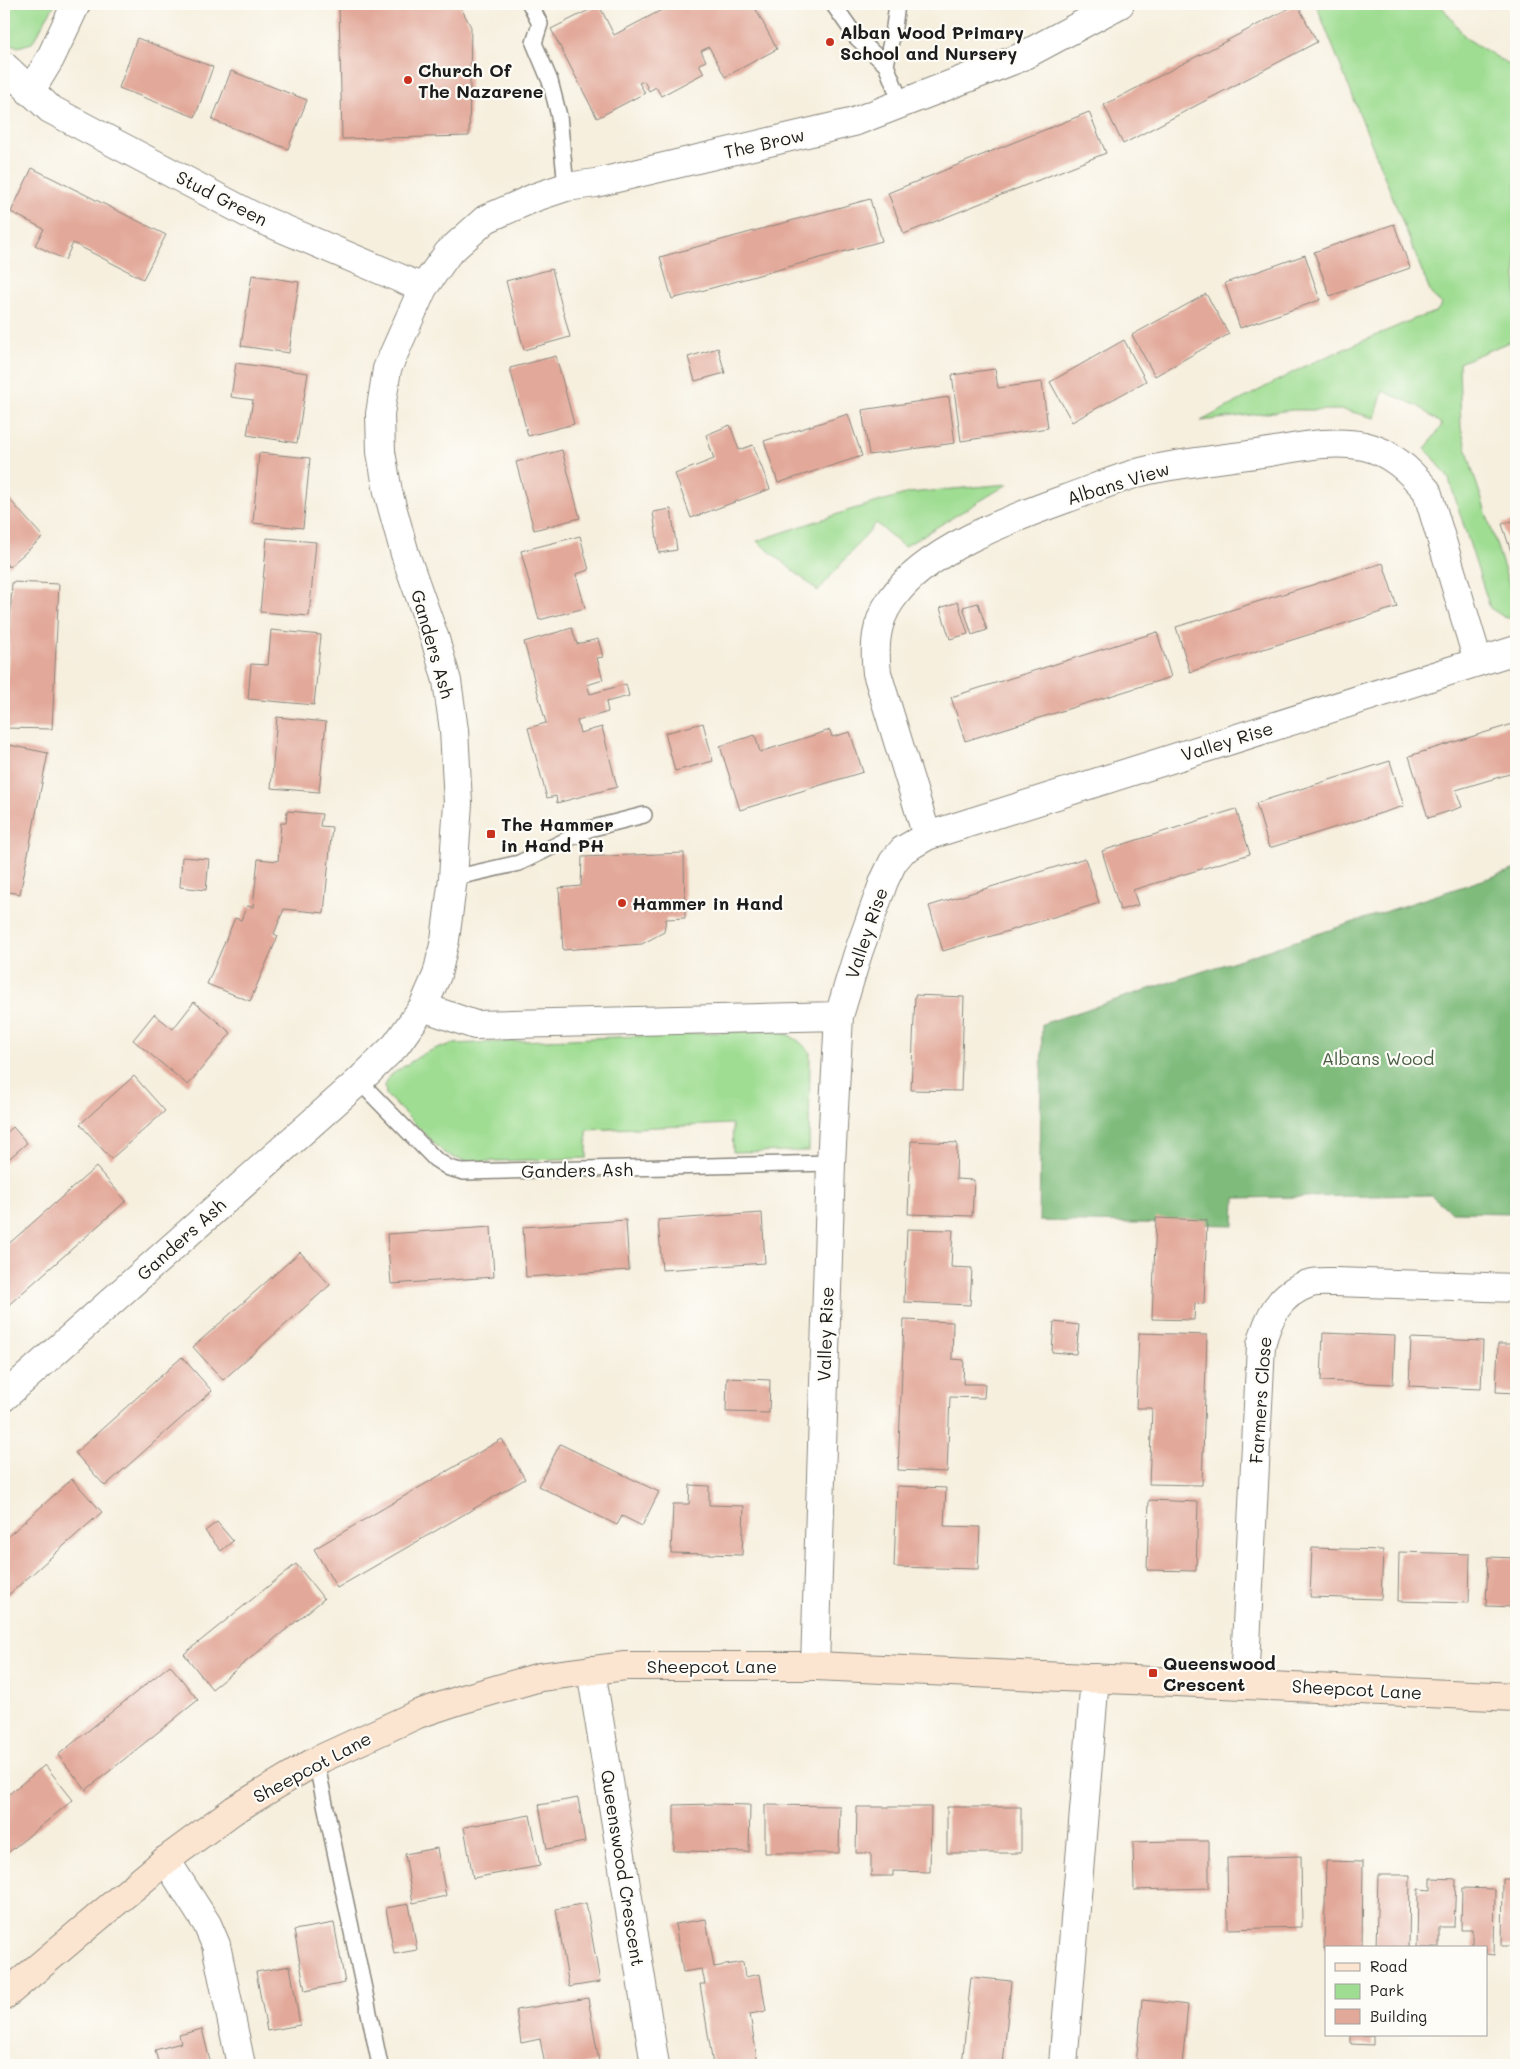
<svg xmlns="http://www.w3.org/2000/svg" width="1520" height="2069" font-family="Mali,sans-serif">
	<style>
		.green { fill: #9fdd92; stroke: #5e7c57 }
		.forest { fill: #7fbc7c; stroke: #4e6c4c }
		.building { fill: #e2a899 }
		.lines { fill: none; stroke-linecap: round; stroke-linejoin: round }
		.lane-casing { stroke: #89867d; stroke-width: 18 }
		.street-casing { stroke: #89867d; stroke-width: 30 }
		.secondary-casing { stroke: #89867d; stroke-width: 30 }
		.lane { stroke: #fff; stroke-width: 15 }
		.street { stroke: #fff; stroke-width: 28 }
		.secondary { stroke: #fce5d0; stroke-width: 28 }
		.poi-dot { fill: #c8321e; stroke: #fdfcf7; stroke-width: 2 }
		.labels { text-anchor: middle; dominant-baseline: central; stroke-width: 4.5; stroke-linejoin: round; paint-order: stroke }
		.poi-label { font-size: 18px; font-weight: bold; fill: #1c1c1c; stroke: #fdfcf7; text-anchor: start }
		.street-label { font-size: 18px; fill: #1c1c1c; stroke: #fdfcf7 }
		.park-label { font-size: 18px; fill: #4a6045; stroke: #fdfcf7 }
	</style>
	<rect width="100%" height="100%" fill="#fdfcf7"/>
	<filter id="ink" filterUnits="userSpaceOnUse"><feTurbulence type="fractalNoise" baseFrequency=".02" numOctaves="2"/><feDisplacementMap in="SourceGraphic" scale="10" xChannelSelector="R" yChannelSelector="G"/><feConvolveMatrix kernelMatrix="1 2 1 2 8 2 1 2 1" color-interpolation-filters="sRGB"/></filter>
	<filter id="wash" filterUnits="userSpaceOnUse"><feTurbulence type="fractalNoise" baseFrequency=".0096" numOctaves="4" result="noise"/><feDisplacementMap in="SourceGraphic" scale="20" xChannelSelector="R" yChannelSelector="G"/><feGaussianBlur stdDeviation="1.12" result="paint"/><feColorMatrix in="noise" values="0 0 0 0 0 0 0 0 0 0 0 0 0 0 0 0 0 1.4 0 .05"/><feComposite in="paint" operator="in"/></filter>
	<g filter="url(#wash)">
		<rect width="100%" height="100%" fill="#f6efde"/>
		<path class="green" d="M4,4H55L32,43L18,47L4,41Z
			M1316,4H1440L1466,38L1516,69V339L1459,363L1461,428L1473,472L1516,606V620L1504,617L1490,608L1449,479L1433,457L1425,449L1442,425L1418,406L1383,391L1375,418L1344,410H1292L1201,421L1307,365L1414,319L1436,312L1442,304L1431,294Z
			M1008,484L904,547L876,523L818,591L757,541L850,510L909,493Z
			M778,1030C791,1036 802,1041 810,1053L809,1151L733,1152L732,1124L587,1130V1158L469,1162L455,1158L443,1152L386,1095L385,1086L389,1076L423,1054L437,1048L453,1044Z"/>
		<path class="forest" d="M1516,869V1213L1451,1212L1431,1195L1235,1198L1234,1225L1039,1221L1042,1024Z"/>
		<g id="blocks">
			<path class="building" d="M339,4H459L471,27L469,136L342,139Z
				M673,4H753L777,49L725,77L709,47L701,51L706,61L699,64L704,73L661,96L656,87L649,91L644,81L639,83L645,93L597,118L551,29L599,5L614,35Z
				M1297,4L1317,42L1123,144L1104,105Z
				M137,38L213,67L195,117L119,88Z
				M231,71L307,100L288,149L212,120Z
				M1089,112L1106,153L904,234L888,193Z
				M32,168L166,235L143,279L73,243L65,260L35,245L44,229L11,212Z
				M870,199L882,241L672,299L660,257Z
				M1394,224L1410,268L1330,296L1314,252Z
				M1305,255L1320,300L1240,328L1225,283Z
				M552,269L570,337L524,350L506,281Z
				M252,275L299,282L289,353L241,346Z
				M1206,294L1229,334L1155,376L1132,335Z
				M1124,340L1146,381L1072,422L1050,382Z
				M718,348L725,373L695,381L688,357Z
				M556,356L574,424L528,436L510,368Z
				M236,363L308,373L297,443L247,435L253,400L231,397Z
				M995,369L998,388L1042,382L1048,428L961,441L952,375Z
				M949,397L955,443L869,455L862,410Z
				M848,414L862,456L778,483L764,441Z
				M730,425L739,450L753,445L770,489L691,518L675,474L714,459L706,435Z
				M562,450L580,518L534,530L516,462Z
				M259,453L310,458L303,528L253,523Z
				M4,493L43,537L9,567L4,561Z
				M671,509L677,550L659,553L653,512Z
				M1516,520V567L1502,524Z
				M580,536L589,570L576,574L585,608L539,620L521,551Z
				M267,538L316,542L309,616L260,612Z
				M1383,563L1397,607L1190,672L1176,627Z
				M12,582L59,584L52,729L5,728Z
				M958,602L968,634L950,639L940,608Z
				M978,603L987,630L972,635L963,607Z
				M572,628L577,644L598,639L603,657L597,658L603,680L587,685L590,694L626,684L629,696L606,702L608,712L577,721L580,733L602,727L617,787L557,803L556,796L547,798L528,728L546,723L524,642Z
				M271,630L321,635L314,705L248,699L251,664L268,665Z
				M1157,632L1171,677L965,741L951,697Z
				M277,717L326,722L319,792L271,788Z
				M703,723L713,761L675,771L665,733Z
				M1516,723V772L1456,790L1462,807L1428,818L1409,756Z
				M830,730L832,737L850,732L863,772L740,810L720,746L755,735L760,752Z
				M4,744L48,753L20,894L4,891Z
				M1390,761L1404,806L1269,848L1256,803Z
				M1236,809L1250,854L1133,890L1138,905L1120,910L1102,851Z
				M287,811L322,814L320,826L332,827L324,913L284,909L274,934L278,936L250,1001L207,984L235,918L241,920L247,906L253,907L258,859L278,861L281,823H286Z
				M684,853L685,918L666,919L664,932L642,944L563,950L559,888L581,886L582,857Z
				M182,857L209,859L206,890L180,887Z
				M1085,858L1099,903L943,951L929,906Z
				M915,995L964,997L961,1091L911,1090Z
				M194,1002L231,1033L188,1085L133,1040L154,1014L173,1029Z
				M134,1076L165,1111L111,1159L80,1124Z
				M13,1127L27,1143L4,1163V1135Z
				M911,1141L957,1143L956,1179L974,1180L972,1216L908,1214Z
				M96,1167L126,1201L4,1309V1248Z
				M762,1213L765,1263L662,1270L658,1220Z
				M1156,1218L1207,1220L1204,1304L1195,1303L1194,1320L1152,1319Z
				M626,1220L629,1270L526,1277L523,1227Z
				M491,1227L494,1277L391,1284L387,1234Z
				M907,1229L953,1230L951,1267L972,1268L970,1305L904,1302Z
				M300,1252L330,1285L223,1380L193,1347Z
				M904,1320L953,1322L952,1359L964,1360L963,1384H985L984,1398L950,1397L947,1472L898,1470Z
				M1054,1322L1079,1325L1076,1354L1052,1352Z
				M1139,1333L1207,1335L1202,1485L1149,1484L1152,1408H1136Z
				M1323,1333L1395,1336L1393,1384L1321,1381Z
				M1411,1338L1483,1341L1481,1389L1409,1386Z
				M1498,1344H1516V1393L1496,1392Z
				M182,1357L212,1391L105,1486L75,1453Z
				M727,1378L770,1380L769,1413L726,1412Z
				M502,1439L525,1479L337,1588L314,1549Z
				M560,1444L659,1492L642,1526L622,1516L617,1525L538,1486Z
				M72,1479L102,1512L4,1599V1540Z
				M690,1485L709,1486V1505L744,1506L742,1555L671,1553L673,1504H689Z
				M897,1486L946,1488L944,1526L980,1527L978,1569L894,1567Z
				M1149,1500L1198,1502L1196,1571L1147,1570Z
				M217,1522L233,1541L221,1551L205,1531Z
				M1312,1548L1383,1550L1381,1599L1310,1597Z
				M1399,1552L1470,1554L1469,1603L1398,1601Z
				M1488,1557L1516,1558V1607L1486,1606Z
				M296,1564L324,1599L212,1689L184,1654Z
				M170,1665L198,1700L86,1790L58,1755Z
				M45,1765L73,1800L4,1856V1798Z
				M578,1798L585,1842L547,1849L539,1805Z
				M712,1804L750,1805L749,1852L674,1851V1805Z
				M765,1805L840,1806L839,1853H765Z
				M857,1807H931L930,1872L893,1871V1876H871V1853H856Z
				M947,1807H1021V1853H947Z
				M530,1815L540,1866L473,1878L464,1827Z
				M1171,1841H1209V1888L1134,1890L1133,1842Z
				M437,1848L446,1896L413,1903L405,1854Z
				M1301,1856L1302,1927L1228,1929L1227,1858Z
				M1326,1861L1363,1862L1362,1948L1324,1949Z
				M1378,1875H1410L1409,1948H1376Z
				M1431,1878L1456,1879L1454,1927H1439V1948H1417L1418,1889L1431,1890Z
				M1503,1879H1516V1946H1502Z
				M1462,1888L1495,1889L1494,1955L1486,1954V1948H1472V1930H1461Z
				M586,1903L600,1982L569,1987L556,1909Z
				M409,1904L417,1950L394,1954L386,1908Z
				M706,1919L714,1967L743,1962L745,1977L760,1974L766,2011L750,2014L758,2065H713L700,1984H705L702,1969L683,1972L675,1924Z
				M334,1923L345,1983L305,1991L294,1930Z
				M290,1966L300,2025L267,2031L256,1972Z
				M971,1977L1011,1981L1003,2065H962Z
				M588,1998L599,2062L581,2065H545L540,2039L521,2043L516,2010Z
				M1142,2000L1188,2005L1182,2065H1136Z
				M202,2029L211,2065H159L155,2050L181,2043L179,2035Z
				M1351,2035H1373V2045L1351,2044Z"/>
		</g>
	</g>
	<g filter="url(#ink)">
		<use href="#blocks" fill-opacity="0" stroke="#89867d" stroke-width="1"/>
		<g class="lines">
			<g class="lane-casing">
				<path id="lane" d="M530,4L540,24L534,43L550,81L559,116L566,187
					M833,4L857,38L886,65L902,105
					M886,65L894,27L897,4
					M453,878L519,863L589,829L644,815
					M359,1081L435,1159L449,1168L464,1172L831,1163
					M316,1761L380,2065"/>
			</g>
			<g class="street-casing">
				<path id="street" d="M4,66L50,109L251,215L423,288
					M30,92L50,59L76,4
					M927,836L877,673C874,647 875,623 891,600C928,546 1019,516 1079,494C1103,485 1128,474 1154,469C1190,462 1227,458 1263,453C1296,448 1330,439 1364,446C1391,452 1410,471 1427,491L1478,661
					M423,1007L475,1025L839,1016
					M4,1397L359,1081L396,1045L423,1007L437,975L445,940L453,878L458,803L454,730L447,681L435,639L405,554L388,492L381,452L380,414L387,369L423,288L448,253L486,219L536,197L566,187L596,183L854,122L1019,58L1120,4
					M815,1666L831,1163L839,1016L858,953L884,881L893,862L903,850L927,836L1516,650
					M591,1670L655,2065
					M1244,1685L1261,1345C1268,1318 1279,1294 1308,1284C1316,1281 1327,1282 1335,1282L1516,1288
					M166,1860L207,1924L216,1945L241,2065
					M1063,2065L1095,1678"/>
			</g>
			<g class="secondary-casing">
				<path id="secondary" d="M4,1996L166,1860L234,1810L316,1761L418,1714L460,1700L540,1677L625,1666H815L1516,1697"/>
			</g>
			<use href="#lane" class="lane"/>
			<use href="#street" class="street"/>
			<use href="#secondary" class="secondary"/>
		</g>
	</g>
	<g class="poi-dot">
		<circle cx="830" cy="42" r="5"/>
		<circle cx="408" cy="80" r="5"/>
		<rect x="486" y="829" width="10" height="10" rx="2.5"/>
		<circle cx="622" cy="903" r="5"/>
		<rect x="1148" y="1668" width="10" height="10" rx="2.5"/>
	</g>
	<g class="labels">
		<g class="poi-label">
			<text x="840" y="32">Alban Wood Primary<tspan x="840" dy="21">School and Nursery</tspan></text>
			<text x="418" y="70">Church Of<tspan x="418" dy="21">The Nazarene</tspan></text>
			<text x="501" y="824">The Hammer<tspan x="501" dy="21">in Hand PH</tspan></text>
			<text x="632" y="903">Hammer in Hand</text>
			<text x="1163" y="1663">Queenswood<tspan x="1163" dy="21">Crescent</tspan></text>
		</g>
		<g class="street-label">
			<text transform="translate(764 143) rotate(-13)">The Brow</text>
			<text transform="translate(222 198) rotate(27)">Stud Green</text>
			<text transform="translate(1118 483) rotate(-17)">Albans View</text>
			<text transform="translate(433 644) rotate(74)">Ganders Ash</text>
			<text transform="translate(1227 741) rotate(-17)">Valley Rise</text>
			<text transform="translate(866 933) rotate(-71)">Valley Rise</text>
			<text transform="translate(577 1170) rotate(-1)">Ganders Ash</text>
			<text transform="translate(181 1239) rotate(-42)">Ganders Ash</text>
			<text transform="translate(825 1334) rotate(-88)">Valley Rise</text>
			<text transform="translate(1260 1400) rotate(-86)">Farmers Close</text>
			<text x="712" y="1666">Sheepcot Lane</text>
			<text transform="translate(1357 1689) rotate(3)">Sheepcot Lane</text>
			<text transform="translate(312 1767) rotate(-28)">Sheepcot Lane</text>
			<text transform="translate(623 1868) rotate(81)">Queenswood Crescent</text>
		</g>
		<g class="park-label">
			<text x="1378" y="1058">Albans Wood</text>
		</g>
	</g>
	<rect width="1520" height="2069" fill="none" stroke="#fdfcf7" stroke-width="20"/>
	<rect x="1325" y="1946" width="162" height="90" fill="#fdfcf7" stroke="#a3a29f"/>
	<rect x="1335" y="1963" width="25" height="8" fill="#fce5d0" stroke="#a3a29f"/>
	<text x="1370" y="1972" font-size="15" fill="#1c1c1c">Road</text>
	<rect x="1335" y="1984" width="25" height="15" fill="#9fdd92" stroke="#a3a29f"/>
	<text x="1370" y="1996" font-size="15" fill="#1c1c1c">Park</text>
	<rect x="1335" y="2009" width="25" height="15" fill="#e2a899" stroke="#a3a29f"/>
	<text x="1370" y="2022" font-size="15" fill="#1c1c1c">Building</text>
</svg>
